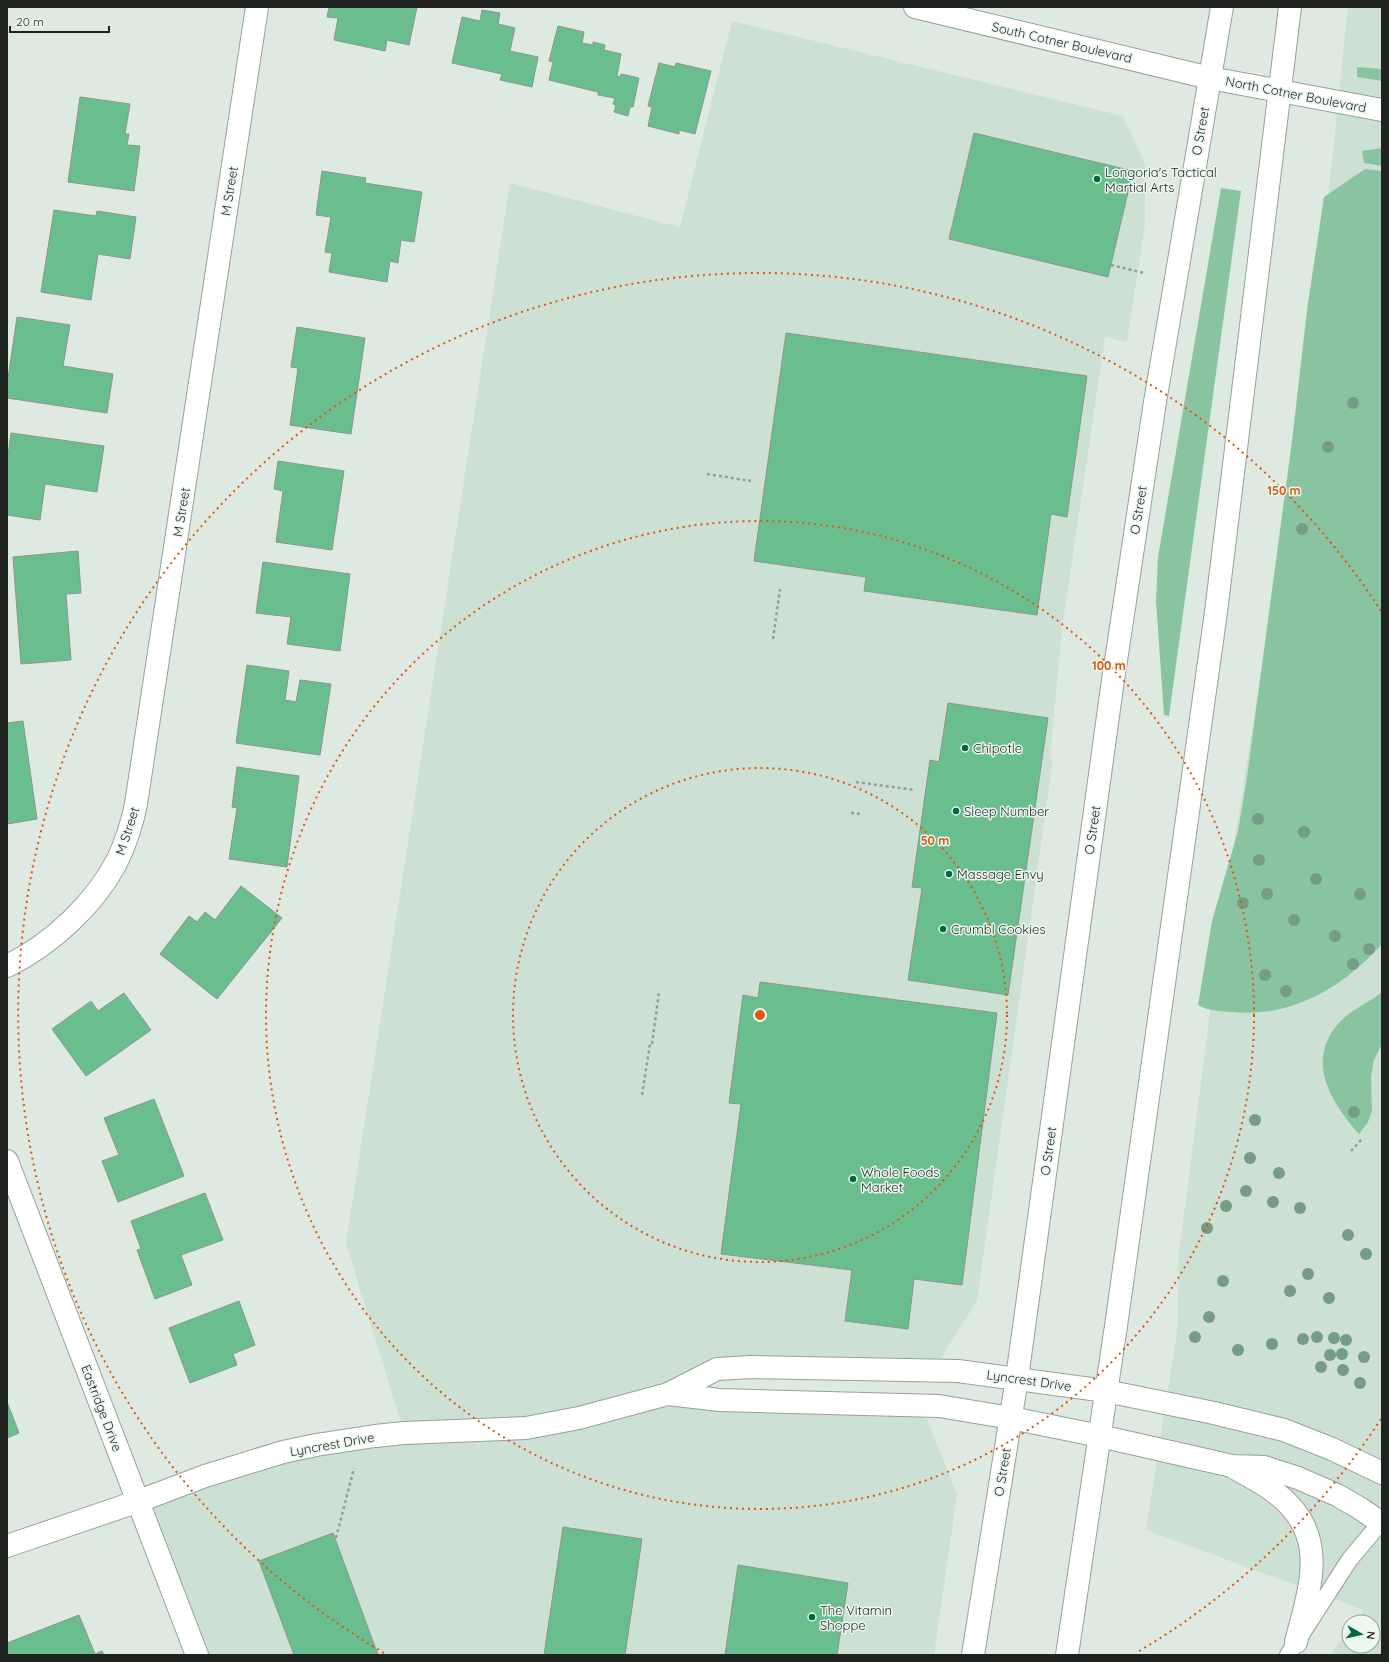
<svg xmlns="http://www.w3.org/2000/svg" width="1389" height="1662" font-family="Quicksand,sans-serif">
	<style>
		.built { fill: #cde0d4 }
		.green { fill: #88c4a0 }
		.building { fill: #6abe8e; stroke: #8a958e }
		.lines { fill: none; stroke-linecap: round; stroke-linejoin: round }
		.lane-casing { stroke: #96a19a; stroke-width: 18 }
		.street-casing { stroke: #96a19a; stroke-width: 24 }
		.secondary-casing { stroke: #96a19a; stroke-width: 24 }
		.primary-casing { stroke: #96a19a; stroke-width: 24 }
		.path { stroke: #949c97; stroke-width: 2.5; stroke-dasharray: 3 3; stroke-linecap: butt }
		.lane { stroke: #fff; stroke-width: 16 }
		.street { stroke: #fff; stroke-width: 22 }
		.secondary { stroke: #fff; stroke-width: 22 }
		.primary { stroke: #fff; stroke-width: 22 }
		.tree { fill: #759c87 }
		.ring { fill: none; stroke: #de560d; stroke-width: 2; stroke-dasharray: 2 4 }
		.poi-dot { fill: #01693e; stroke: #ebf7ef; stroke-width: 1.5 }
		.labels { text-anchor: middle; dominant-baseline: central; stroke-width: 3; stroke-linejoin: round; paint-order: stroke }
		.street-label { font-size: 13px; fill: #1e2320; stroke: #ebf7ef }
		.poi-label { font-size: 13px; fill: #1e2320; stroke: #ebf7ef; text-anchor: start }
		.centre { fill: #de560d; stroke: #ebf7ef; stroke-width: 2 }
		.ring-label { font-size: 12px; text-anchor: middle; font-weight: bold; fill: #de560d; stroke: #ebf7ef; stroke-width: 3; stroke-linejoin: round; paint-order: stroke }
	</style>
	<rect width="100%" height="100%" fill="#dee9e2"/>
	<path class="built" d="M1348,7H1382V1655H1330L1349,1630V1646H1373V1622H1355L1364,1610L1146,1530L1177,1332L1179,1253L1221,927L1313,342Z
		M732,21L1123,116L1145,163V224L1127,342L1105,337L1062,629L1050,758L1053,759L977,1301L933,1370L751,1367L669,1394L922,1406L957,1495L934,1655H197L139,1501L205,1476L404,1433L346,1243L510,183L680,227Z"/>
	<path class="green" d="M1357,67L1382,69V81L1357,77Z
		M1382,148V166L1364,163L1362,151Z
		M1365,169L1382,171V944C1342,988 1292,1018 1231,1012C1221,1011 1207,1011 1198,1005L1212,921L1238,831L1247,777L1292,441L1307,310L1324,197Z
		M1221,188L1241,191L1169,716L1164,715L1156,601L1158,557Z
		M1382,992V1044L1374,1060L1371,1076L1372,1111L1368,1122L1359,1134C1329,1100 1303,1056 1344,1018C1355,1008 1370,1002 1382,992Z"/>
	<path class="building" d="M329,7H417L409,45L387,40L385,51L334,40L338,18L327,17Z
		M482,10L500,13L498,24L515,28L510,51L538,57L532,87L500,80L502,74L452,63L462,17L480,21Z
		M558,26L584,32L582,43L593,45V42L605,45L604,50L621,54L617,76L620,77L621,74L639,78L633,107H630L628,116L614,112L616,105L613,104L615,98L598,95V92L549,80L553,62L549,61Z
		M659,63L675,67L676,63L711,71L695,134L679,130V134L648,126L652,107L648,106Z
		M80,97L130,104L125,134H129L127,145L140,146L134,191L68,182Z
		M974,133L1133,171L1108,277L949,239Z
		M322,171L366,178L365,183L422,192L414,242L401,240L398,263L390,261L387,282L329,272L332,253L325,252L331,217L316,215Z
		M54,210L96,216L97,211L136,217L130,259L98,254L91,300L41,292Z
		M17,317L70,325L63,366L113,374L107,413L7,398V385Z
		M297,327L365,338L351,434L290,425L298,368L291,367Z
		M786,333L1087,376L1067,517L1051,514L1037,615L864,591L866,577L754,561Z
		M11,433L104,446L97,492L45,484L40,520L7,515V463Z
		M278,461L344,471L332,550L276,542L283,491L274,489Z
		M78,551L81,593L66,594L71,660L21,664L13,557Z
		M263,562L350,574L340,651L287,644L291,617L256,613Z
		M247,665L289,671L285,700L296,702L300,680L331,684L320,755L236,743Z
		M948,703L1048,718L1008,995L908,980L922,888L912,887L930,760L939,762Z
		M23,721L37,819L7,824V723Z
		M237,767L299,776L287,867L229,859L237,808L232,807Z
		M241,886L282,918L217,999L160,954L189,916L197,922L205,912L215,920Z
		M760,982L997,1013L962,1285L914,1279L908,1329L845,1321L852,1270L721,1254L741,1104L729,1103L743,995L758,998Z
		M124,993L151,1030L86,1076L52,1029L91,1001L98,1011Z
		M154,1099L184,1176L118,1202L102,1161L119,1155L104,1118Z
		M205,1193L223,1240L181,1255L192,1285L155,1299L137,1250L141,1249L131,1221Z
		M239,1301L255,1345L233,1354L237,1365L190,1383L169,1328Z
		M7,1402L19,1433L7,1438Z
		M563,1527L642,1539L625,1655H544Z
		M333,1533L378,1655H294L259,1561Z
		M738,1565L848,1583L837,1655H725Z
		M79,1615L95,1654L102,1651L104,1655H7V1643Z"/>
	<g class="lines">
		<g class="lane-casing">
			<path id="lane" d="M1288,1655L1350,1559L1382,1521"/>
		</g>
		<g class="street-casing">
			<path id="street" d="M7,966C51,945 96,903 118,859C126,842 132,824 136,804L257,7
				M7,1161L197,1655
				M668,1394L720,1400L939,1406L1011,1418L1100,1436L1232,1466L1264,1467L1298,1478L1337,1495L1361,1509L1380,1522
				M1233,1467C1248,1476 1264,1483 1277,1494C1330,1535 1310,1587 1296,1642
				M7,1546L139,1501L205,1476L283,1452L316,1445L375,1436L404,1433L526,1428L579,1418L668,1394L717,1369L751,1367L958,1371L1106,1391L1214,1413L1284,1430L1332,1449L1382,1473"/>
		</g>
		<g class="secondary-casing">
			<path id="secondary" d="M915,7L1210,78L1382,110"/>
		</g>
		<g class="primary-casing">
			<path id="primary" d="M973,1655L1017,1378L1112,687L1155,402L1222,7
				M1067,1655L1117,1319L1216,612L1290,7"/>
		</g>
		<path class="path" d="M1111,265L1144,273
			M707,474L751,481
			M773,639L780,589
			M856,782L915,790
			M851,813L862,814
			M652,1044L659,992
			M642,1095L650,1044
			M1351,1151L1362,1139
			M336,1538L354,1468"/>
		<use href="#lane" class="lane"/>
		<use href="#street" class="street"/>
		<use href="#secondary" class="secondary"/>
		<use href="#primary" class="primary"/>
	</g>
	<g class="tree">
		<circle cx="1353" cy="403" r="6"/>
		<circle cx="1328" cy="447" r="6"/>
		<circle cx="1302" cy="529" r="6"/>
		<circle cx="1258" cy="819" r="6"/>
		<circle cx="1304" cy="832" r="6"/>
		<circle cx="1259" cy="860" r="6"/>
		<circle cx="1316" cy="879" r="6"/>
		<circle cx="1267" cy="894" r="6"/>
		<circle cx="1360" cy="894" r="6"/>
		<circle cx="1243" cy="903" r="6"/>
		<circle cx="1294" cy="920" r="6"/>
		<circle cx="1335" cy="936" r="6"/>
		<circle cx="1369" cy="949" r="6"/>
		<circle cx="1353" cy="964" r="6"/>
		<circle cx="1265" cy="975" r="6"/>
		<circle cx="1286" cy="991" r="6"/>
		<circle cx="1354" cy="1112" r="6"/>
		<circle cx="1255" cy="1120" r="6"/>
		<circle cx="1250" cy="1158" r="6"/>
		<circle cx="1279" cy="1173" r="6"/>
		<circle cx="1246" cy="1191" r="6"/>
		<circle cx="1273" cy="1202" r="6"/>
		<circle cx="1226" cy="1206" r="6"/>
		<circle cx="1300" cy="1208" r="6"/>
		<circle cx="1207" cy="1228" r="6"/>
		<circle cx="1348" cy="1235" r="6"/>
		<circle cx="1366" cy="1254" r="6"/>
		<circle cx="1308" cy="1274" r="6"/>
		<circle cx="1223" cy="1281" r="6"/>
		<circle cx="1290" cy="1291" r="6"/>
		<circle cx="1329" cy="1298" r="6"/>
		<circle cx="1209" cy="1317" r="6"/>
		<circle cx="1195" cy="1337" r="6"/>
		<circle cx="1317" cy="1337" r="6"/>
		<circle cx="1334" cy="1338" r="6"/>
		<circle cx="1303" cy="1339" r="6"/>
		<circle cx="1346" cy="1340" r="6"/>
		<circle cx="1272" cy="1344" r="6"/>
		<circle cx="1238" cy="1350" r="6"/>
		<circle cx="1342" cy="1354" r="6"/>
		<circle cx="1330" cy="1355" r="6"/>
		<circle cx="1364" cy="1357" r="6"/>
		<circle cx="1321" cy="1367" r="6"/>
		<circle cx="1343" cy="1370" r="6"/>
		<circle cx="1360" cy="1383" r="6"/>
	</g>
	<g class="ring">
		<circle cx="760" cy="1015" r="247"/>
		<circle cx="760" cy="1015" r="494"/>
		<path d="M1381 1419A741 741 0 0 1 1136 1653M384 1653A741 741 0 1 1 1381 611"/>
	</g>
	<g class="poi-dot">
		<circle cx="1097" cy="179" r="4"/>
		<circle cx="965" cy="748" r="4"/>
		<circle cx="956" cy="811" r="4"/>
		<circle cx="949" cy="874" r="4"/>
		<circle cx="943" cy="929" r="4"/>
		<circle cx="853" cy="1179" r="4"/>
		<circle cx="812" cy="1617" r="4"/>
	</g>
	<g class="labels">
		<g class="street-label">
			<text transform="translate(1062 42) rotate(13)">South Cotner Boulevard</text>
			<text transform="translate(1296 94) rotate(11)">North Cotner Boulevard</text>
			<text transform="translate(1200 131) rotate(-80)">O Street</text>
			<text transform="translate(229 191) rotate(-81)">M Street</text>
			<text transform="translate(1138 510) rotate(-81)">O Street</text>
			<text transform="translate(181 512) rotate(-81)">M Street</text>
			<text transform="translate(1092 830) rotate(-82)">O Street</text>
			<text transform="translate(127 831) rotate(-72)">M Street</text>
			<text transform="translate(1048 1151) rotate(-82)">O Street</text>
			<text transform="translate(1029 1380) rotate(8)">Lyncrest Drive</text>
			<text transform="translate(102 1408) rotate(69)">Eastridge Drive</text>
			<text transform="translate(332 1444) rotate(-10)">Lyncrest Drive</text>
			<text transform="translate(1002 1472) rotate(-81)">O Street</text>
		</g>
		<g class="poi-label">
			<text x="1105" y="172">Longoria's Tactical<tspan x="1105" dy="15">Martial Arts</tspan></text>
			<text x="973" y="748">Chipotle</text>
			<text x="964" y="811">Sleep Number</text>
			<text x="957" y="874">Massage Envy</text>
			<text x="951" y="929">Crumbl Cookies</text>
			<text x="861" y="1172">Whole Foods<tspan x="861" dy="15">Market</tspan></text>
			<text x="820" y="1610">The Vitamin<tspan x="820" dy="15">Shoppe</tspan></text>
		</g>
	</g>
	<circle cx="760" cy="1015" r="6" class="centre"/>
	<g class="ring-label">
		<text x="1284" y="495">150 m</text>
		<text x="1109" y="670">100 m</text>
		<text x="935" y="845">50 m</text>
	</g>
	<rect width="1389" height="1662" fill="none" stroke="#1e2320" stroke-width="16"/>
	<g transform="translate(1361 1634) rotate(98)"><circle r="19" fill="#ebf7ef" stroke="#99a29c"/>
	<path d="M0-3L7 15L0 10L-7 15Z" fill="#01693e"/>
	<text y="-6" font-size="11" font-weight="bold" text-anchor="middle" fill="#1e2320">N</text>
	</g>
	<path d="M10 26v6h99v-6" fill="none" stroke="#1e2320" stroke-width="2"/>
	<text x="16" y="26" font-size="12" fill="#1e2320" stroke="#ebf7ef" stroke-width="3" paint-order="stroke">20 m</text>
</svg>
